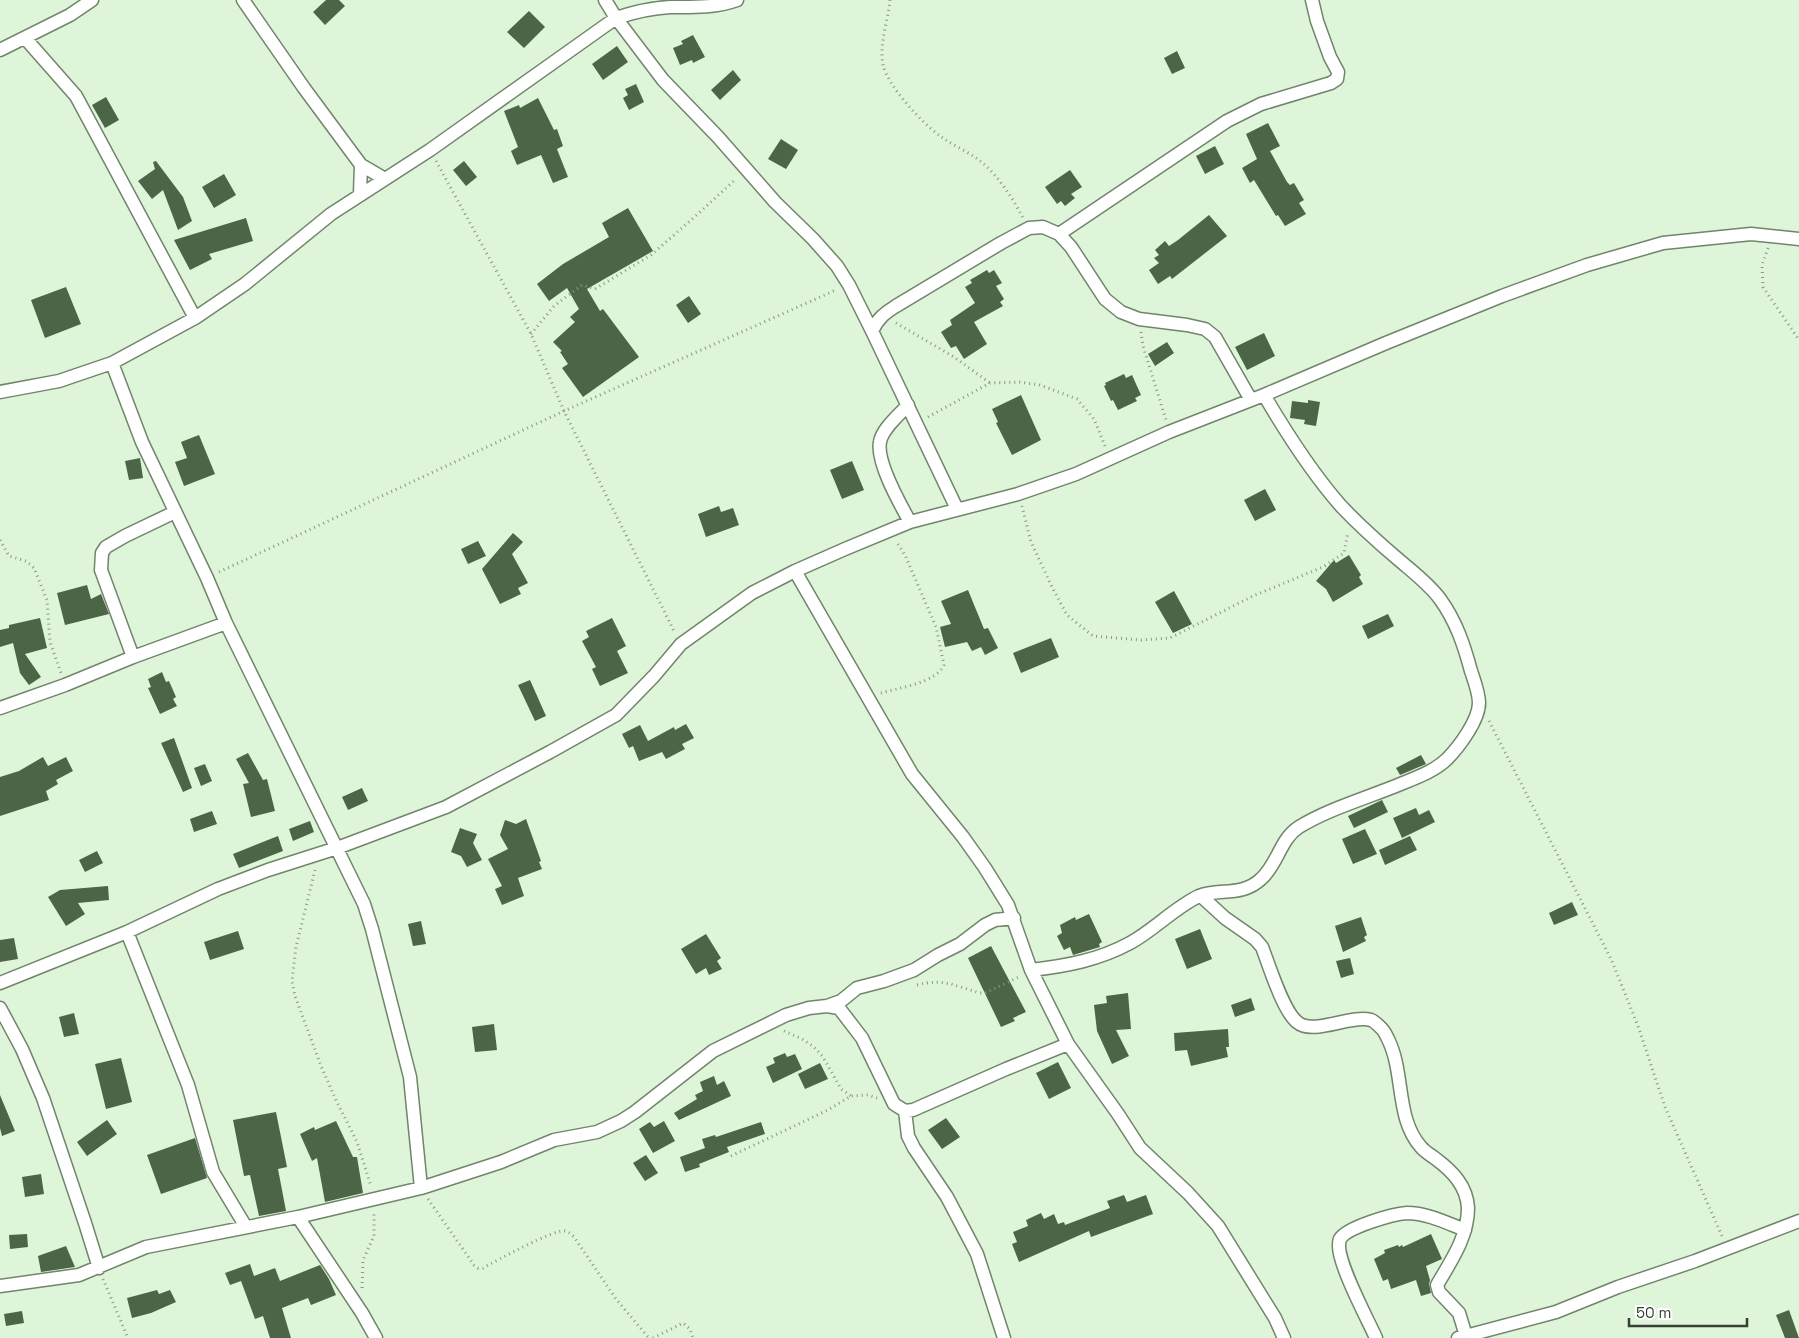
<svg xmlns="http://www.w3.org/2000/svg" width="1799" height="1338" font-family="'Space Grotesk',sans-serif">
	<style>
		.building { fill: #4b6546 }
		.lines { fill: none; stroke-linecap: round; stroke-linejoin: round }
		.minor-casing { stroke: #70856b; stroke-width: 15 }
		.path { stroke: #889885; stroke-width: 3; stroke-dasharray: 1 4; stroke-linecap: butt }
		.minor { stroke: #fff; stroke-width: 12 }
	</style>
	<rect width="100%" height="100%" fill="#def5d9"/>
	<path class="building" d="M326,0H339L345,6L325,25L313,12Z
		M529,11L545,27L524,48L507,32Z
		M693,35L705,57L693,63L692,60L680,65L673,48L683,44L681,41Z
		M617,46L628,62L603,80L592,64Z
		M1177,51L1185,68L1172,74L1164,58Z
		M733,70L741,80L720,100L711,90Z
		M636,84L644,102L629,110L623,98L628,95L625,89Z
		M106,97L119,120L105,128L92,105Z
		M538,98L554,130L557,129L563,146L557,149L568,177L553,183L541,155L517,165L511,151L518,147L504,111L519,105L520,108Z
		M1268,123L1280,146L1270,151L1287,182L1290,185L1294,183L1304,200L1299,203L1306,214L1285,226L1278,215L1276,216L1254,180L1250,183L1242,168L1257,159L1246,134Z
		M781,139L798,150L786,169L768,159Z
		M1215,146L1224,164L1205,174L1196,156Z
		M156,161L183,197L192,221L178,230L163,190L152,199L138,181L155,169L153,162Z
		M464,161L477,177L466,186L453,170Z
		M1070,170L1082,187L1071,194L1075,198L1065,206L1061,201L1057,204L1045,187Z
		M224,174L236,195L214,208L202,187Z
		M628,208L653,251L587,289L600,311L603,309L639,357L583,397L562,368L568,364L560,352L562,351L553,342L575,322L570,317L579,309L567,288L549,301L537,284L563,264L609,237L602,223Z
		M1209,215L1227,236L1172,279L1170,276L1158,284L1149,270L1159,263L1154,258L1159,255L1155,250L1165,241L1169,246L1178,240Z
		M246,218L253,241L209,254L212,259L190,270L174,240Z
		M987,270L989,273L994,270L1002,283L996,286L1004,299L1000,302L1003,306L974,322L987,344L964,359L956,346L951,348L941,332L952,325L950,320L975,303L965,287L972,283L970,280Z
		M66,287L81,324L45,338L31,300Z
		M689,296L701,314L688,323L676,305Z
		M1264,333L1275,356L1247,370L1235,347Z
		M1167,342L1174,353L1155,366L1148,354Z
		M1124,374L1126,378L1132,375L1141,395L1135,398L1137,401L1118,410L1113,400L1111,401L1104,386L1106,385L1105,383Z
		M1021,395L1041,440L1012,455L996,423L998,422L992,409Z
		M1308,400L1320,402L1316,426L1304,424L1305,420L1290,418L1292,401L1308,403Z
		M199,435L215,474L184,486L175,462L187,458L181,442Z
		M140,458L143,478L129,480L125,461Z
		M852,461L864,490L842,499L830,470Z
		M1265,489L1276,510L1255,521L1244,500Z
		M719,506L721,512L733,508L739,525L706,537L698,514Z
		M513,533L523,542L512,554L528,583L518,588L521,594L500,604L482,569Z
		M478,541L486,556L468,564L461,549Z
		M1349,555L1361,575L1359,577L1363,584L1333,602L1326,589L1316,581L1334,560L1336,563Z
		M87,585L91,599L101,594L109,614L65,625L57,593Z
		M968,590L984,629L988,628L998,648L985,655L981,647L972,651L967,642L945,647L940,627L951,624L941,601Z
		M1174,591L1192,624L1173,633L1155,602Z
		M1388,614L1394,626L1368,639L1362,626Z
		M40,618L47,648L25,654L41,677L29,685L20,673L13,643L0,647V630L9,628V625Z
		M612,618L626,646L617,651L628,673L600,686L592,669L596,667L582,641L589,637L586,631Z
		M1051,638L1059,657L1021,673L1013,653Z
		M162,672L166,682L169,681L176,697L173,699L177,706L160,714L148,688L151,687L148,679Z
		M530,680L546,716L535,721L518,685Z
		M686,724L694,738L682,744L685,749L666,759L662,752L639,761L633,746L629,748L622,734L640,725L648,741L674,727L675,730Z
		M174,738L192,788L183,792L161,743Z
		M248,753L263,780L267,779L275,811L251,817L243,784L249,783L236,759Z
		M1421,755L1426,764L1400,775L1396,768Z
		M43,757L48,766L66,757L73,771L56,780L58,784L46,791L49,800L0,816V777L19,771Z
		M205,764L212,781L201,786L194,768Z
		M362,788L368,801L348,810L342,797Z
		M1382,800L1388,812L1354,828L1348,816Z
		M1416,808L1419,815L1429,810L1435,822L1402,838L1393,818Z
		M212,811L217,824L194,832L190,819Z
		M526,819L541,861L539,862L542,869L518,878L524,896L502,905L495,889L502,886L488,859L508,849L500,835L505,820L516,824Z
		M310,821L314,832L293,841L289,829Z
		M460,828L477,834L473,843L482,860L467,867L461,856L451,852Z
		M1365,829L1377,854L1353,864L1342,839Z
		M278,836L283,851L239,868L233,854Z
		M1410,836L1417,850L1385,865L1379,850Z
		M97,851L103,863L85,872L79,860Z
		M108,886L109,900L78,903L85,914L66,926L48,897L60,890Z
		M1572,902L1578,915L1554,925L1549,913Z
		M1089,914L1102,942L1099,944L1100,947L1073,955L1070,947L1064,950L1057,936L1062,933L1060,925L1075,917L1076,920Z
		M1361,917L1367,935L1364,937L1366,941L1343,952L1335,926Z
		M421,921L426,944L413,946L408,924Z
		M1200,929L1212,959L1187,969L1175,939Z
		M238,931L244,949L210,960L204,942Z
		M706,934L721,958L717,961L722,969L709,975L706,968L696,974L681,949Z
		M14,938L18,959L0,962V940Z
		M991,946L1026,1012L1013,1018L1015,1021L1001,1027L968,958Z
		M1350,958L1354,974L1341,978L1336,961Z
		M1128,993L1131,1029L1116,1030L1129,1056L1112,1064L1097,1031L1094,1005L1107,1003L1106,996Z
		M1251,998L1255,1010L1235,1017L1231,1005Z
		M74,1013L79,1034L64,1037L59,1017Z
		M494,1024L497,1050L475,1052L472,1027Z
		M1228,1029L1229,1047H1226L1228,1057L1191,1066L1187,1050L1175,1051L1174,1033Z
		M785,1053L787,1057L795,1054L802,1069L773,1083L766,1067L775,1063L773,1058Z
		M121,1058L132,1102L106,1109L95,1064Z
		M1058,1062L1071,1088L1049,1099L1036,1073Z
		M820,1063L828,1079L805,1089L798,1074Z
		M714,1076L717,1085L724,1081L731,1096L679,1120L674,1113L697,1099L695,1095L703,1091L700,1082Z
		M0,1095L15,1131L2,1136L0,1128Z
		M276,1112L287,1167L278,1169L286,1211L259,1216L250,1175L244,1176L233,1120Z
		M946,1118L960,1137L942,1149L928,1130Z
		M107,1120L117,1134L87,1156L77,1142Z
		M336,1121L353,1157H357L363,1193L325,1202L317,1158L312,1161L300,1134L314,1127L315,1130Z
		M664,1121L675,1141L653,1153L639,1129L650,1122L654,1127Z
		M761,1122L765,1134L727,1147L729,1152L699,1164L700,1167L685,1172L680,1157L705,1148L702,1139L715,1135L716,1137Z
		M195,1138L207,1178L161,1194L147,1155Z
		M646,1155L658,1173L645,1181L633,1163Z
		M41,1174L44,1194L25,1197L22,1177Z
		M1124,1195L1127,1202L1146,1195L1153,1214L1091,1237L1089,1231L1019,1262L1012,1244L1017,1242L1013,1232L1028,1226L1026,1220L1041,1213L1044,1219L1054,1214L1058,1224L1064,1222L1065,1225L1110,1208L1107,1201Z
		M27,1234L28,1247L10,1249L9,1235Z
		M1431,1234L1442,1259L1426,1266L1430,1280L1429,1284L1431,1293L1421,1296L1416,1280L1391,1289L1388,1279L1383,1281L1374,1259L1385,1253L1384,1250L1398,1245L1399,1247L1402,1245L1403,1247Z
		M66,1246L75,1267L41,1272L38,1256Z
		M250,1264L254,1276L275,1268L280,1281L320,1265L329,1279L336,1295L311,1305L308,1298L282,1308L291,1338H270L263,1316L255,1319L241,1281L230,1285L225,1273Z
		M157,1290L159,1294L170,1290L176,1302L151,1313L132,1318L127,1298Z
		M1789,1310L1799,1338H1785L1776,1315Z
		M22,1311L24,1323L6,1326L4,1314Z"/>
	<g class="lines">
		<g class="minor-casing">
			<path id="minor" d="M243,0L304,88L361,165L385,179
				M605,0L616,18L663,80L718,137L775,202L813,239L837,266L849,285L872,331L957,509
				M25,38L76,96L195,318
				M0,50L70,15L92,0
				M360,194L361,165
				M1059,234L1227,121L1261,104L1331,83L1337,79L1338,72L1330,57L1317,21L1312,0
				M872,331C878,318 885,313 896,306L1001,243L1029,228L1043,227L1059,234L1071,247L1105,299L1121,312L1139,319L1187,325L1205,329L1215,337L1251,400
				M112,363L142,442L207,578L226,623L364,904L372,929L410,1077L421,1188
				M0,392L59,381L112,363L195,318L245,284L331,214L430,150L616,18C634,12 651,8 670,7C692,7 715,8 737,0
				M908,405C899,415 882,429 880,442C876,462 900,504 910,522
				M795,571L912,774L963,837L985,868L1008,905L1031,970L1068,1044L1118,1114L1140,1148L1188,1193L1218,1226L1275,1318L1284,1338
				M133,657L101,570L102,553L106,547L125,536L175,512
				M0,708L65,685L133,657L226,623
				M1201,896L1225,918L1255,939L1262,947C1269,965 1283,1011 1297,1022C1313,1036 1351,1014 1371,1020C1374,1021 1378,1025 1380,1027C1384,1030 1386,1035 1388,1039C1405,1073 1395,1118 1421,1147C1425,1152 1431,1155 1436,1159C1452,1171 1467,1186 1468,1208C1468,1237 1451,1261 1437,1285L1439,1292L1459,1313L1466,1336
				M127,932L188,1085L213,1172L246,1227
				M1031,970C1066,966 1099,960 1130,943C1154,930 1174,908 1199,896C1219,888 1242,897 1261,879C1278,864 1280,839 1299,827C1330,808 1370,797 1403,783C1418,777 1436,770 1447,759C1459,747 1479,720 1479,703C1479,693 1474,680 1471,671C1464,645 1456,621 1440,599C1429,584 1413,572 1399,560C1379,543 1359,525 1341,506C1311,472 1287,434 1264,395
				M0,983L127,932L218,889L268,870L337,848L446,807L550,752L616,715L654,676L681,644L752,593L795,571L845,549L910,522L1018,494L1076,474L1169,432L1264,395L1386,343L1502,296L1587,265L1663,243L1751,234L1799,239
				M827,1006L839,1008L862,1038L894,1104L905,1111L913,1110L1006,1069L1068,1044
				M0,1008L22,1049L43,1098L85,1223L99,1268
				M905,1111L908,1136L914,1148L947,1197L977,1254L1004,1338
				M298,1217L362,1313L376,1338
				M0,1286L79,1275L146,1247L298,1217L421,1188L501,1162L554,1140L597,1132L621,1121L635,1112L713,1051L786,1015L809,1008L827,1006L841,1001L857,988L884,981L914,970L938,955L960,944L985,925L995,920L1014,918
				M1376,1338C1367,1318 1339,1266 1339,1246C1339,1244 1339,1241 1340,1239C1347,1227 1393,1214 1407,1213C1427,1213 1447,1223 1465,1230
				M1458,1338L1556,1312L1618,1287L1695,1261L1799,1221"/>
		</g>
		<path class="path" d="M890,0C888,21 879,44 883,65C887,85 923,124 940,136C952,145 967,151 979,160C998,175 1012,197 1023,218
			M436,161L531,334L564,411L675,633
			M1768,248L1762,265L1763,287L1799,340
			M896,323L954,357L990,383
			M1141,332L1143,346L1166,420
			M531,334L554,306L582,285L595,289L651,255L690,221L736,179
			M928,417L990,383L1019,382L1040,385L1077,399L1094,419L1105,446
			M1022,506L1031,542L1053,589L1067,615L1093,636L1141,640L1170,638L1253,596L1323,567L1344,553L1348,532
			M0,540L9,556L26,561L34,568L47,600L50,642L61,673
			M219,572L564,411L836,290
			M881,693C898,688 936,683 944,665L936,627L905,555L896,541
			M1489,721L1612,961L1638,1026L1665,1107L1722,1236
			M315,870L296,947L292,981L295,996L321,1066L336,1100L357,1142L371,1186
			M917,985C944,978 955,986 980,993H985L1019,977
			M784,1031L802,1039L814,1047L823,1057L841,1089L851,1096
			M731,1156L828,1110L851,1096L868,1095L877,1098
			M428,1199L474,1265L478,1268H483C496,1261 552,1230 564,1231C568,1231 571,1234 574,1237L616,1299L648,1337L651,1338
			M103,1279L128,1338
			M362,1288L363,1260L374,1236V1211
			M653,1338L683,1323L690,1329L693,1338"/>
		<use href="#minor" class="minor"/>
	</g>
	<path d="M1629 1318v8h118v-8" fill="none" stroke="#374035" stroke-width="2.5"/>
	<text x="1636" y="1318" font-size="15" fill="#374035" stroke="#ffffff" stroke-width="4" paint-order="stroke">50 m</text>
</svg>
